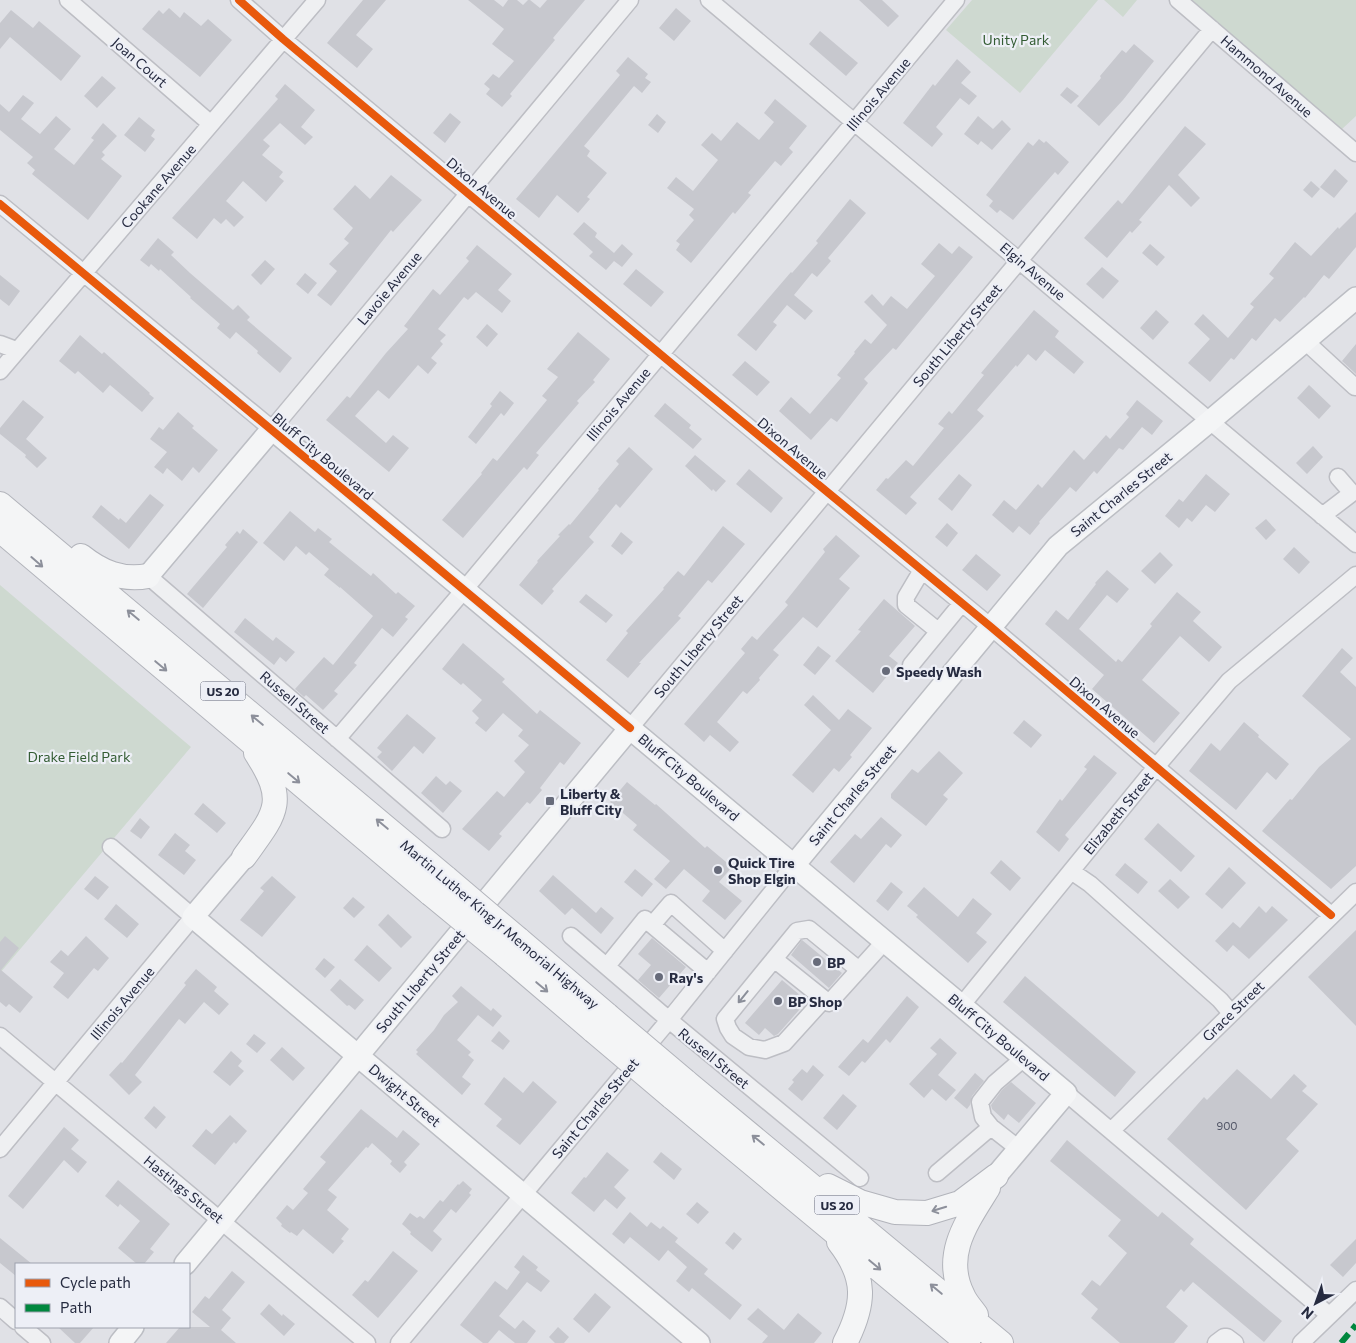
<svg xmlns="http://www.w3.org/2000/svg" width="1356" height="1343" font-family="Commissioner,sans-serif">
	<style>
		.green { fill: #ced9d0 }
		.building { fill: #c7c8ce }
		.lines { fill: none; stroke-linecap: round; stroke-linejoin: round }
		.minor-casing { stroke: #bdbec4; stroke-width: 19 }
		.major-casing { stroke: #bcbec4; stroke-width: 24 }
		.highway-casing { stroke: #b2b4bb; stroke-width: 26 }
		.minor { stroke: #eff0f2; stroke-width: 16 }
		.major { stroke: #f4f5f6; stroke-width: 21 }
		.highway { stroke: #f4f5f6; stroke-width: 24 }
		.highway-bridge-casing { stroke: #b2b4bb; stroke-width: 26; stroke-linecap: butt }
		.highway-bridge { stroke: #f4f5f6; stroke-width: 24 }
		.quiet { stroke: #00873e; stroke-width: 6; stroke-dasharray: 12 6; stroke-linecap: butt }
		.cycleway-casing { stroke: #edeff6; stroke-width: 11 }
		.cycleway { stroke: #e8590c; stroke-width: 8 }
		.oneway { stroke: #8d909b }
		.oneway2 { stroke: #8a8e99 }
		.poi-dot { fill: #676b7a; stroke: #edeff6; stroke-width: 2 }
		.labels { text-anchor: middle; dominant-baseline: central; stroke-width: 4.5; stroke-linejoin: round; paint-order: stroke }
		.number-label { font-size: 11px; fill: #505465 }
		.shield { fill: #edeff6; stroke: #626677; stroke-width: 1 }
		.shield-label { font-size: 12px; font-weight: bold; fill: #262b40 }
		.park-label { font-size: 14px; fill: #335c33; stroke: #edeff6 }
		.street-label { font-size: 14px; fill: #262b40; stroke: #edeff6 }
		.poi-label { font-size: 14px; font-weight: bold; fill: #262b40; stroke: #edeff6; text-anchor: start }
	</style>
	<rect width="100%" height="100%" fill="#e0e1e6"/>
	<path class="green" d="M972,0H1098L1020,93L946,30Z
		M1104,0H1137L1123,17Z
		M1190,0H1356V116L1341,130Z
		M0,585L191,747L0,973Z"/>
	<path class="building" d="M363,0H386L356,35L373,49L357,68L327,43Z
		M468,0H494L503,7L508,0H517L523,5L528,0H530L540,8L547,0H585L553,38L555,40L510,94L512,96L502,107L486,94L490,89L484,84L493,74L499,78L514,61L492,44L504,29Z
		M859,0H882L899,16L888,27Z
		M169,8L180,18L184,12L201,26L208,19L232,40L200,77L142,29L159,10L163,14Z
		M676,8L691,21L674,41L659,28Z
		M11,10L33,28L39,21L81,56L61,81L10,37L0,49V23Z
		M820,31L858,63L846,76L809,44Z
		M1134,44L1154,61L1123,100L1099,126L1077,106L1101,78L1100,76L1122,50L1126,53Z
		M628,57L648,74L645,78L651,82L642,93L634,86L584,146L590,151L587,156L607,173L587,197L590,199L578,213L557,195L539,218L516,199L620,75L616,71Z
		M957,59L971,72L961,83L977,96L969,105L960,98L936,127L943,134L932,147L903,123L933,84L935,86Z
		M102,76L116,88L97,108L84,96Z
		M285,84L315,110L301,127L313,137L305,145L280,123L263,140L270,146L262,155L283,172L279,177L284,181L266,202L243,181L226,201L244,217L234,227L226,219L221,224L214,218L197,239L172,218L278,99L275,96Z
		M1067,87L1079,96L1071,104L1060,95Z
		M23,95L34,103L21,119L40,134L56,116L71,129L54,149L74,165L94,140L91,138L103,123L117,136L102,152L105,155L101,159L122,176L88,220L32,174L35,170L27,163L33,157L0,130V104L9,112Z
		M775,99L807,126L789,148L793,152L781,166L775,161L748,193L751,195L735,214L733,212L691,263L676,250L680,244L676,241L694,220L689,215L694,209L667,188L676,177L693,191L718,160L701,145L712,133L721,141L737,122L759,140L774,122L764,113Z
		M450,113L461,122L445,143L433,133Z
		M657,114L666,122L658,133L648,125Z
		M978,116L993,129L1002,120L1011,129L992,150L981,141L978,145L964,134Z
		M139,117L155,130L151,136L155,139L145,152L124,135Z
		M1185,126L1206,144L1178,175L1200,198L1191,207L1169,185L1139,220L1142,222L1132,233L1130,231L1107,258L1084,238L1118,200L1122,204Z
		M1039,139L1044,143L1046,141L1069,162L1058,175L1055,172L1013,220L1000,210L997,213L989,206L993,201L986,195L1028,142L1033,146Z
		M1335,169L1348,181L1334,198L1320,187Z
		M391,175L422,200L393,232L391,230L331,306L317,295L337,271L329,264L349,243L344,239L353,228L333,209L355,185L370,199Z
		M1311,181L1320,189L1312,198L1303,190Z
		M850,199L866,213L828,258L831,261L817,277L812,273L794,295L813,311L805,320L787,305L773,322L777,325L756,351L737,335L791,272L792,273L818,243L816,241Z
		M1356,212V247L1329,279L1324,275L1305,298L1304,297L1280,322L1275,318L1256,341L1252,338L1234,360L1231,358L1210,382L1188,363L1210,339L1194,324L1203,314L1228,338L1254,307L1250,304L1274,278L1269,274L1295,242L1311,256L1338,227L1339,229Z
		M584,222L597,233L595,237L614,253L622,244L633,254L622,267L614,261L606,270L589,256L593,252L573,234Z
		M158,238L174,252L171,255L190,273L233,310L238,305L250,317L247,320L292,358L280,373L257,353L258,351L236,332L230,339L217,328L220,324L190,298L191,297L160,269L159,271L151,264L149,267L140,260Z
		M939,243L952,254L959,246L973,257L896,350L893,348L864,379L868,383L837,422L831,418L811,440L779,411L791,397L810,414L841,378L837,375L855,353L854,352L865,339L871,344L887,325L864,302L872,294L883,306L891,296L907,309L935,276L921,264Z
		M1150,244L1165,257L1157,266L1142,253Z
		M477,245L512,274L498,290L511,301L502,313L476,292L468,300L464,297L438,329L446,335L440,341L443,344L431,358L437,363L428,374L418,365L389,399L378,390L355,416L386,443L393,435L409,448L389,472L326,420L347,396L350,398L386,353L408,329L404,326L433,289L440,295L469,261L466,258Z
		M265,260L275,269L261,285L251,275Z
		M1102,267L1119,281L1103,299L1086,284Z
		M636,269L664,292L651,307L623,284Z
		M305,273L317,283L308,294L296,284Z
		M0,275L20,291L9,306L0,299Z
		M1034,310L1059,331L1055,337L1084,362L1074,374L1045,350L1036,361L1028,354L1017,367L1016,365L977,410L984,416L910,497L917,503L906,515L876,490L886,478L888,479L906,460L913,466L944,428L938,424L949,411L952,414L984,375L981,373Z
		M1156,310L1169,322L1153,340L1140,328Z
		M487,324L498,334L487,347L476,337Z
		M578,332L610,359L593,380L595,382L577,401L579,403L536,453L539,455L527,470L524,467L463,538L442,520L482,474L481,473L493,458L497,461L547,400L542,396L558,377L547,369Z
		M80,335L102,354L104,352L150,393L149,394L154,398L142,412L110,385L103,393L78,371L75,374L59,361Z
		M1356,344V374L1342,361Z
		M745,361L770,382L757,396L732,375Z
		M1309,385L1331,406L1319,419L1297,398Z
		M500,391L514,403L504,416L501,413L476,444L468,437L492,406L490,404Z
		M23,400L44,417L26,439L47,458L37,468L25,457L26,455L0,434V428Z
		M1137,400L1163,421L1152,435L1142,427L1123,450L1119,448L1097,474L1094,471L1076,492L1070,487L1039,522L1040,523L1030,535L1019,526L1013,533L992,515L1004,500L1016,510L1038,484L1042,488L1074,450L1084,460L1106,435L1110,439L1129,417L1126,414Z
		M665,403L691,425L689,428L702,439L693,449L654,416Z
		M178,412L194,426L192,428L218,450L199,473L193,467L182,481L167,468L163,474L154,467L167,452L150,439L159,427L163,430Z
		M1313,446L1323,457L1307,474L1296,463Z
		M629,447L653,469L620,508L616,504L589,537L594,542L552,589L554,591L542,605L519,585L538,562L537,561L560,536L558,535L569,524L570,525L599,490L598,489L619,464L616,461Z
		M695,455L726,481L716,492L713,489L712,491L685,466Z
		M749,469L783,498L771,513L736,484Z
		M959,474L972,485L952,511L938,499Z
		M1206,474L1230,494L1215,512L1206,505L1192,522L1187,518L1179,528L1165,516L1179,499L1183,502Z
		M150,494L164,505L129,549L92,517L101,505L119,520L120,518L126,523Z
		M290,511L315,532L318,528L332,539L329,542L371,576L373,573L396,594L398,592L415,606L405,617L408,619L393,637L382,628L354,663L357,665L334,691L338,694L323,710L306,695L304,697L295,689L324,657L333,665L373,616L340,587V588L324,575L329,569L309,552L306,555L296,546L284,561L263,543Z
		M1266,519L1276,530L1266,540L1255,528Z
		M947,523L958,533L947,547L935,537Z
		M723,526L745,544L712,583L708,580L678,616L681,618L639,663H641L628,678L606,660L628,633L626,631L664,589L663,588L678,571L684,576Z
		M243,529L258,542L203,608L187,594L227,547L225,545L237,531L240,534Z
		M621,532L633,542L622,555L611,546Z
		M836,535L860,556L839,579L850,588L817,628L803,617L773,650L779,655L759,678L760,680L747,694L743,691L717,722L739,742L730,752L710,735L704,742L684,724L745,653L741,649L752,636L757,640L788,605L785,602L825,552L823,549Z
		M1294,547L1310,562L1299,574L1283,559Z
		M1160,552L1173,565L1155,584L1141,571Z
		M976,554L1001,575L987,591L962,570Z
		M1107,570L1129,589L1117,603L1107,595L1079,629L1116,662L1118,659L1122,662L1152,626L1150,624L1177,592L1201,612L1193,621L1222,647L1209,662L1180,636L1142,680L1180,713L1154,743L1092,689L1104,675L1045,624L1056,610L1068,620L1096,584L1095,583Z
		M586,594L613,615L606,623L579,602Z
		M884,599L915,626L889,656L898,663L873,693L835,661L861,631L858,630Z
		M245,618L273,641L276,637L295,652L286,662L280,657L274,665L234,632Z
		M463,643L505,679L502,682L537,714L540,710L581,743L564,765L560,762L540,788L542,790L530,804L527,802L499,834L502,836L489,851L462,829L497,791L504,797L525,772L514,761L529,745L518,736L523,730L503,713L486,732L475,723L479,718L472,711L482,700L463,683L461,685L442,669Z
		M818,646L831,656L815,675L803,665Z
		M1342,648L1353,658L1340,672L1356,687V866L1331,889L1262,831L1290,799L1292,800L1319,767L1351,739L1302,696Z
		M813,695L839,720L848,709L872,728L850,755L852,757L839,772L834,768L813,793L792,775L831,730L804,705Z
		M407,714L436,738L423,754L414,746L392,771L377,757L382,752L377,748Z
		M1024,720L1042,735L1031,748L1013,733Z
		M1244,722L1259,735L1258,737L1289,764L1276,780L1267,772L1236,810L1189,771L1211,743L1220,751Z
		M939,751L963,773L943,795L948,799L926,826L891,798V794L912,769L918,773Z
		M1094,755L1117,773L1065,835L1069,839L1059,852L1036,832L1060,799L1062,801L1087,769L1084,767Z
		M436,776L446,785L450,781L462,791L443,813L421,793Z
		M627,782L655,805L656,804L705,848L707,846L732,867L719,882L742,901L725,920L702,901L710,891L684,869L666,889L654,879L670,861L633,830L637,825L610,802Z
		M203,803L226,823L217,833L194,814Z
		M881,817L902,835L891,848L886,844L854,883L830,862L855,834L861,839Z
		M140,818L150,827L141,839L130,831Z
		M1158,823L1195,856L1181,872L1144,839Z
		M175,833L190,845L185,851L196,860L184,875L158,855Z
		M1001,860L1021,878L1010,891L990,873Z
		M1125,863L1148,882L1138,894L1115,875Z
		M1229,867L1246,883L1222,909L1205,894Z
		M635,869L653,884L642,897L624,882Z
		M553,875L596,913L601,907L614,918L601,934L572,908L565,915L539,891Z
		M95,876L109,887L98,900L84,889Z
		M272,876L296,897L262,937L240,920L264,891L260,888Z
		M1170,879L1190,897L1178,909L1158,891Z
		M891,882L903,892L888,911L876,901Z
		M924,887L958,917L973,898L992,914L976,933L987,942L968,963L916,917L918,915L907,906Z
		M353,897L365,907L354,918L343,908Z
		M116,904L139,924L127,938L104,919Z
		M1259,906L1266,913L1272,906L1288,920L1249,959L1233,945L1227,952L1215,941L1233,922L1240,928Z
		M388,914L412,937L401,948L378,925Z
		M1356,930V1026L1308,977Z
		M5,936L19,948L1,970L33,997L20,1013L9,1004L6,1007L0,1002V942Z
		M86,936L109,958L98,971L94,968L68,999L53,987L64,973L50,962L61,950L68,956Z
		M652,938L686,967L659,998L638,980L651,965L638,954Z
		M802,940L842,973L829,988L791,955Z
		M367,945L392,968L379,982L354,960Z
		M324,958L335,967L325,978L315,969Z
		M196,969L217,987L214,991L229,1004L219,1015L204,1002L185,1024L179,1019L135,1075L142,1082L129,1095L109,1075L121,1062L122,1063L186,985L184,983Z
		M1025,976L1136,1072L1115,1097L1003,1002Z
		M340,979L364,1000L355,1010L349,1005L347,1006L330,990Z
		M782,980L807,1001L778,1034L774,1036L765,1028L759,1035L745,1023Z
		M461,986L491,1011L493,1008L502,1016L493,1027L478,1015L457,1040L471,1052L468,1055L474,1060L462,1077L471,1084L462,1095L416,1054L418,1052L416,1050L434,1030L444,1015L458,1002L452,996Z
		M907,996L919,1007L890,1043L886,1039L865,1063L862,1061L849,1076L838,1067L863,1039L868,1043Z
		M499,1031L510,1041L503,1050L491,1041Z
		M254,1034L266,1043L257,1053L246,1044Z
		M940,1038L957,1053L938,1075L956,1090L946,1101L932,1089L924,1098L909,1084L937,1054L930,1048Z
		M282,1047L305,1068L293,1081L270,1060Z
		M231,1051L242,1061L238,1066L244,1071L230,1086L213,1072Z
		M813,1065L824,1075L802,1101L788,1089L794,1082L792,1080L802,1069L807,1073Z
		M1237,1069L1271,1099L1294,1074L1307,1086L1302,1091L1318,1104L1286,1139L1299,1151L1246,1210L1167,1139L1204,1097L1207,1100Z
		M975,1073L984,1081L972,1096L970,1105L967,1109L954,1098Z
		M504,1077L523,1093L533,1081L557,1102L520,1145L496,1126L502,1119L484,1104Z
		M1011,1082L1036,1103L1019,1123L1008,1114L1004,1120L992,1109L991,1105L1002,1090Z
		M843,1094L857,1106L837,1130L823,1118Z
		M154,1106L166,1117L156,1129L144,1118Z
		M361,1109L397,1138L403,1130L420,1144L404,1162L407,1165L400,1173L390,1164L392,1161L372,1143L368,1148L366,1147L328,1190L337,1197L327,1210L349,1229L341,1239L344,1241L333,1254L303,1229L297,1236L291,1232L290,1233L281,1226L282,1224L276,1218L287,1205L293,1210L308,1193L303,1189L326,1162L320,1157Z
		M230,1115L247,1131L236,1144L234,1142L215,1165L192,1146L206,1129L212,1134Z
		M64,1127L79,1140L71,1149L87,1162L78,1173L64,1160L23,1209L8,1196Z
		M1067,1140L1158,1217L1162,1212L1194,1239L1190,1244L1282,1321L1264,1342L1193,1282L1184,1292L1181,1289L1166,1307L1188,1326L1174,1343H1120L1091,1318L1098,1309L1081,1294L1092,1280L1100,1286L1127,1253L1108,1236L1121,1220L1050,1161Z
		M607,1152L629,1170L614,1187L626,1198L617,1209L605,1199L594,1212L571,1193L584,1177L586,1178Z
		M661,1152L682,1169L674,1180L653,1162Z
		M118,1180L170,1224L150,1249L154,1252L144,1264H137L118,1248L140,1221L120,1204L118,1207L105,1196Z
		M463,1181L472,1189L469,1193L471,1195L456,1213L451,1209L433,1231L442,1239L432,1252L410,1234L411,1232L402,1224L410,1213L417,1218L420,1216L424,1219L440,1200L443,1202L458,1184L459,1185Z
		M697,1202L709,1212L698,1224L686,1214Z
		M630,1212L647,1227L651,1222L660,1229L663,1226L678,1238L675,1242L708,1269L704,1274L742,1305L730,1320L692,1288L689,1292L676,1281L687,1267L668,1250L659,1261L630,1237L624,1244L612,1234Z
		M734,1232L742,1239L733,1250L725,1243Z
		M0,1238L32,1264H16V1276L0,1263Z
		M1356,1239V1263L1343,1277L1330,1265Z
		M393,1251L418,1271L378,1318L352,1295L365,1280L368,1282Z
		M523,1255L538,1267L536,1270L550,1281L541,1292L527,1282L499,1316L515,1329L523,1320L536,1331L527,1343H515L499,1330L488,1343H483L460,1325L495,1281L507,1290L520,1272L514,1267Z
		M232,1271L245,1282L222,1310L231,1318L221,1330L236,1343H166L180,1327H210L192,1312L205,1296L209,1299Z
		M595,1293L611,1307L589,1333L573,1319Z
		M269,1304L282,1316L283,1314L295,1324L284,1336L260,1314Z
		M758,1308L784,1330L798,1313L822,1333L814,1343H762L768,1336L747,1319Z
		M58,1327H94L80,1343H75Z
		M558,1327L569,1337L564,1343H555L549,1337Z"/>
	<g class="lines">
		<g class="minor-casing">
			<path id="minor" d="M68,0L211,124
				M239,0L283,39L677,368L991,627L1331,915
				M709,0L1356,544
				M1178,0L1356,153
				M0,204L272,429L630,0
				M1305,341L1355,387
				M0,344L16,350
				M0,371L317,0
				M1322,516L1352,493L1338,477
				M922,570L906,597V605L938,631
				M148,576L442,829
				M911,665L962,603
				M630,728L1212,29
				M337,739L464,590L956,0
				M1071,871L1090,884L1220,1000L1231,1013
				M652,925L671,903L725,951
				M571,936L669,1020L860,1178
				M774,959L829,1003L885,941
				M607,966L645,919L708,972
				M824,999L784,1043L765,1050L749,1047L733,1036L728,1028L725,1019L797,931L809,929L859,970
				M961,1006L1156,767L1229,681L1356,575
				M0,1036L367,1343
				M1066,1093L1329,1315
				M991,1127L983,1117L980,1102L995,1083L1024,1058
				M1111,1131L1356,892
				M0,1149L193,917L111,847
				M937,1173L991,1127L1019,1149
				M0,1307L16,1321
				M23,1327L42,1343
				M399,1343L669,1020L794,865
				M1216,1343L1224,1337H1227L1235,1343
				M1301,1343L1356,1290"/>
		</g>
		<g class="major-casing">
			<path id="major" d="M148,576L272,429L1066,1093L996,1176
				M244,857L193,917L699,1343
				M794,865L1058,546L1210,421L1356,298
				M185,1264L630,728
				M120,1343L133,1327"/>
		</g>
		<g class="highway-casing">
			<path id="highway" d="M0,504L446,878
				M0,530L431,894
				M81,556C101,572 122,581 148,576
				M244,857C276,813 288,802 256,753
				M518,939L607,1015
				M505,955L594,1031
				M685,1081L1001,1343
				M672,1097L968,1343
				M828,1186L860,1202L895,1212L927,1213L960,1203L996,1176
				M839,1242C867,1278 865,1304 845,1343
				M976,1315C972,1309 966,1303 963,1296C942,1255 967,1222 988,1188"/>
		</g>
		<use href="#minor" class="minor"/>
		<use href="#major" class="major"/>
		<use href="#highway" class="highway"/>
		<g class="highway-bridge-casing">
			<path id="highway-bridge" d="M446,878L518,939
				M431,894L505,955
				M607,1015L685,1081
				M594,1031L672,1097"/>
		</g>
		<use href="#highway-bridge" class="highway-bridge"/>
		<path class="quiet" d="M1341,1343L1356,1325"/>
		<g class="cycleway-casing">
			<path id="cycleway" d="M239,0L283,39L677,368L991,627L1331,915
				M0,204L630,728"/>
		</g>
		<use href="#cycleway" class="cycleway"/>
	</g>
	<defs><path id="oneway-shaft" d="M-6 0H5M1.5-3L5.5 0L1.5 3" fill="none" stroke-width="1.6" stroke-linecap="round" stroke-linejoin="round" transform="scale(1.25)"/></defs>
	<g class="oneway">
		<use href="#oneway-shaft" transform="translate(37 562) rotate(41)"/>
		<use href="#oneway-shaft" transform="translate(133 615) rotate(-140)"/>
		<use href="#oneway-shaft" transform="translate(161 666) rotate(40)"/>
		<use href="#oneway-shaft" transform="translate(257 720) rotate(-140)"/>
		<use href="#oneway-shaft" transform="translate(294 778) rotate(40)"/>
		<use href="#oneway-shaft" transform="translate(382 824) rotate(-140)"/>
		<use href="#oneway-shaft" transform="translate(542 987) rotate(40)"/>
		<use href="#oneway-shaft" transform="translate(758 1140) rotate(-141)"/>
		<use href="#oneway-shaft" transform="translate(939 1209) rotate(163)"/>
		<use href="#oneway-shaft" transform="translate(875 1265) rotate(40)"/>
		<use href="#oneway-shaft" transform="translate(936 1289) rotate(-140)"/>
	</g>
	<use class="oneway2" href="#oneway-shaft" transform="translate(743 997) rotate(129)"/>
	<g class="poi-dot">
		<circle cx="886" cy="671" r="5"/>
		<rect x="545" y="796" width="10" height="10" rx="2.5"/>
		<circle cx="718" cy="870" r="5"/>
		<circle cx="817" cy="962" r="5"/>
		<circle cx="659" cy="977" r="5"/>
		<circle cx="778" cy="1001" r="5"/>
	</g>
	<g class="labels">
		<g class="number-label">
			<text x="1227" y="1125">900</text>
		</g>
		<g class="shield">
			<rect x="200.5" y="681.5" width="45" height="19" rx="4"/>
			<rect x="814.5" y="1195.5" width="45" height="19" rx="4"/>
		</g>
		<g class="shield-label">
			<text x="223" y="691">US 20</text>
			<text x="837" y="1205">US 20</text>
		</g>
		<g class="park-label">
			<text x="1016" y="39">Unity Park</text>
			<text x="79" y="756">Drake Field Park</text>
		</g>
		<g class="street-label">
			<text transform="translate(140 62) rotate(41)">Joan Court</text>
			<text transform="translate(1267 76) rotate(41)">Hammond Avenue</text>
			<text transform="translate(878 94) rotate(-50)">Illinois Avenue</text>
			<text transform="translate(158 186) rotate(-49)">Cookane Avenue</text>
			<text transform="translate(482 188) rotate(40)">Dixon Avenue</text>
			<text transform="translate(1033 271) rotate(40)">Elgin Avenue</text>
			<text transform="translate(389 288) rotate(-50)">Lavoie Avenue</text>
			<text transform="translate(957 335) rotate(-50)">South Liberty Street</text>
			<text transform="translate(618 404) rotate(-50)">Illinois Avenue</text>
			<text transform="translate(793 448) rotate(40)">Dixon Avenue</text>
			<text transform="translate(323 456) rotate(40)">Bluff City Boulevard</text>
			<text transform="translate(1121 494) rotate(-39)">Saint Charles Street</text>
			<text transform="translate(698 646) rotate(-50)">South Liberty Street</text>
			<text transform="translate(295 702) rotate(41)">Russell Street</text>
			<text transform="translate(1105 707) rotate(40)">Dixon Avenue</text>
			<text transform="translate(689 777) rotate(40)">Bluff City Boulevard</text>
			<text transform="translate(852 795) rotate(-50)">Saint Charles Street</text>
			<text transform="translate(1118 813) rotate(-51)">Elizabeth Street</text>
			<text transform="translate(500 924) rotate(40)">Martin Luther King Jr Memorial Highway</text>
			<text transform="translate(420 981) rotate(-50)">South Liberty Street</text>
			<text transform="translate(122 1003) rotate(-50)">Illinois Avenue</text>
			<text transform="translate(1233 1011) rotate(-44)">Grace Street</text>
			<text transform="translate(999 1037) rotate(40)">Bluff City Boulevard</text>
			<text transform="translate(714 1058) rotate(39)">Russell Street</text>
			<text transform="translate(405 1095) rotate(40)">Dwight Street</text>
			<text transform="translate(595 1108) rotate(-50)">Saint Charles Street</text>
			<text transform="translate(184 1189) rotate(39)">Hastings Street</text>
		</g>
		<g class="poi-label">
			<text x="896" y="671">Speedy Wash</text>
			<text x="560" y="793">Liberty &amp;<tspan x="560" dy="16">Bluff City</tspan></text>
			<text x="728" y="862">Quick Tire<tspan x="728" dy="16">Shop Elgin</tspan></text>
			<text x="827" y="962">BP</text>
			<text x="669" y="977">Ray's</text>
			<text x="788" y="1001">BP Shop</text>
		</g>
	</g>
	<rect x="15" y="1263" width="175" height="65" fill="#edeff6" stroke="#9da1ad"/>
	<rect x="25" y="1279" width="25" height="8" fill="#e8590c" stroke="#9da1ad"/>
	<text x="60" y="1288" font-size="15" fill="#262b40">Cycle path</text>
	<rect x="25" y="1304" width="25" height="8" fill="#00873e" stroke="#9da1ad"/>
	<text x="60" y="1313" font-size="15" fill="#262b40">Path</text>
	<g transform="translate(1316 1303) rotate(221)" stroke="#edeff6" stroke-width="4" paint-order="stroke">
	<path d="M0-4L9 19L0 12L-9 19Z" fill="#262b40"/>
	<text y="-8" font-size="14" font-weight="bold" text-anchor="middle" fill="#262b40">N</text>
	</g>
</svg>
